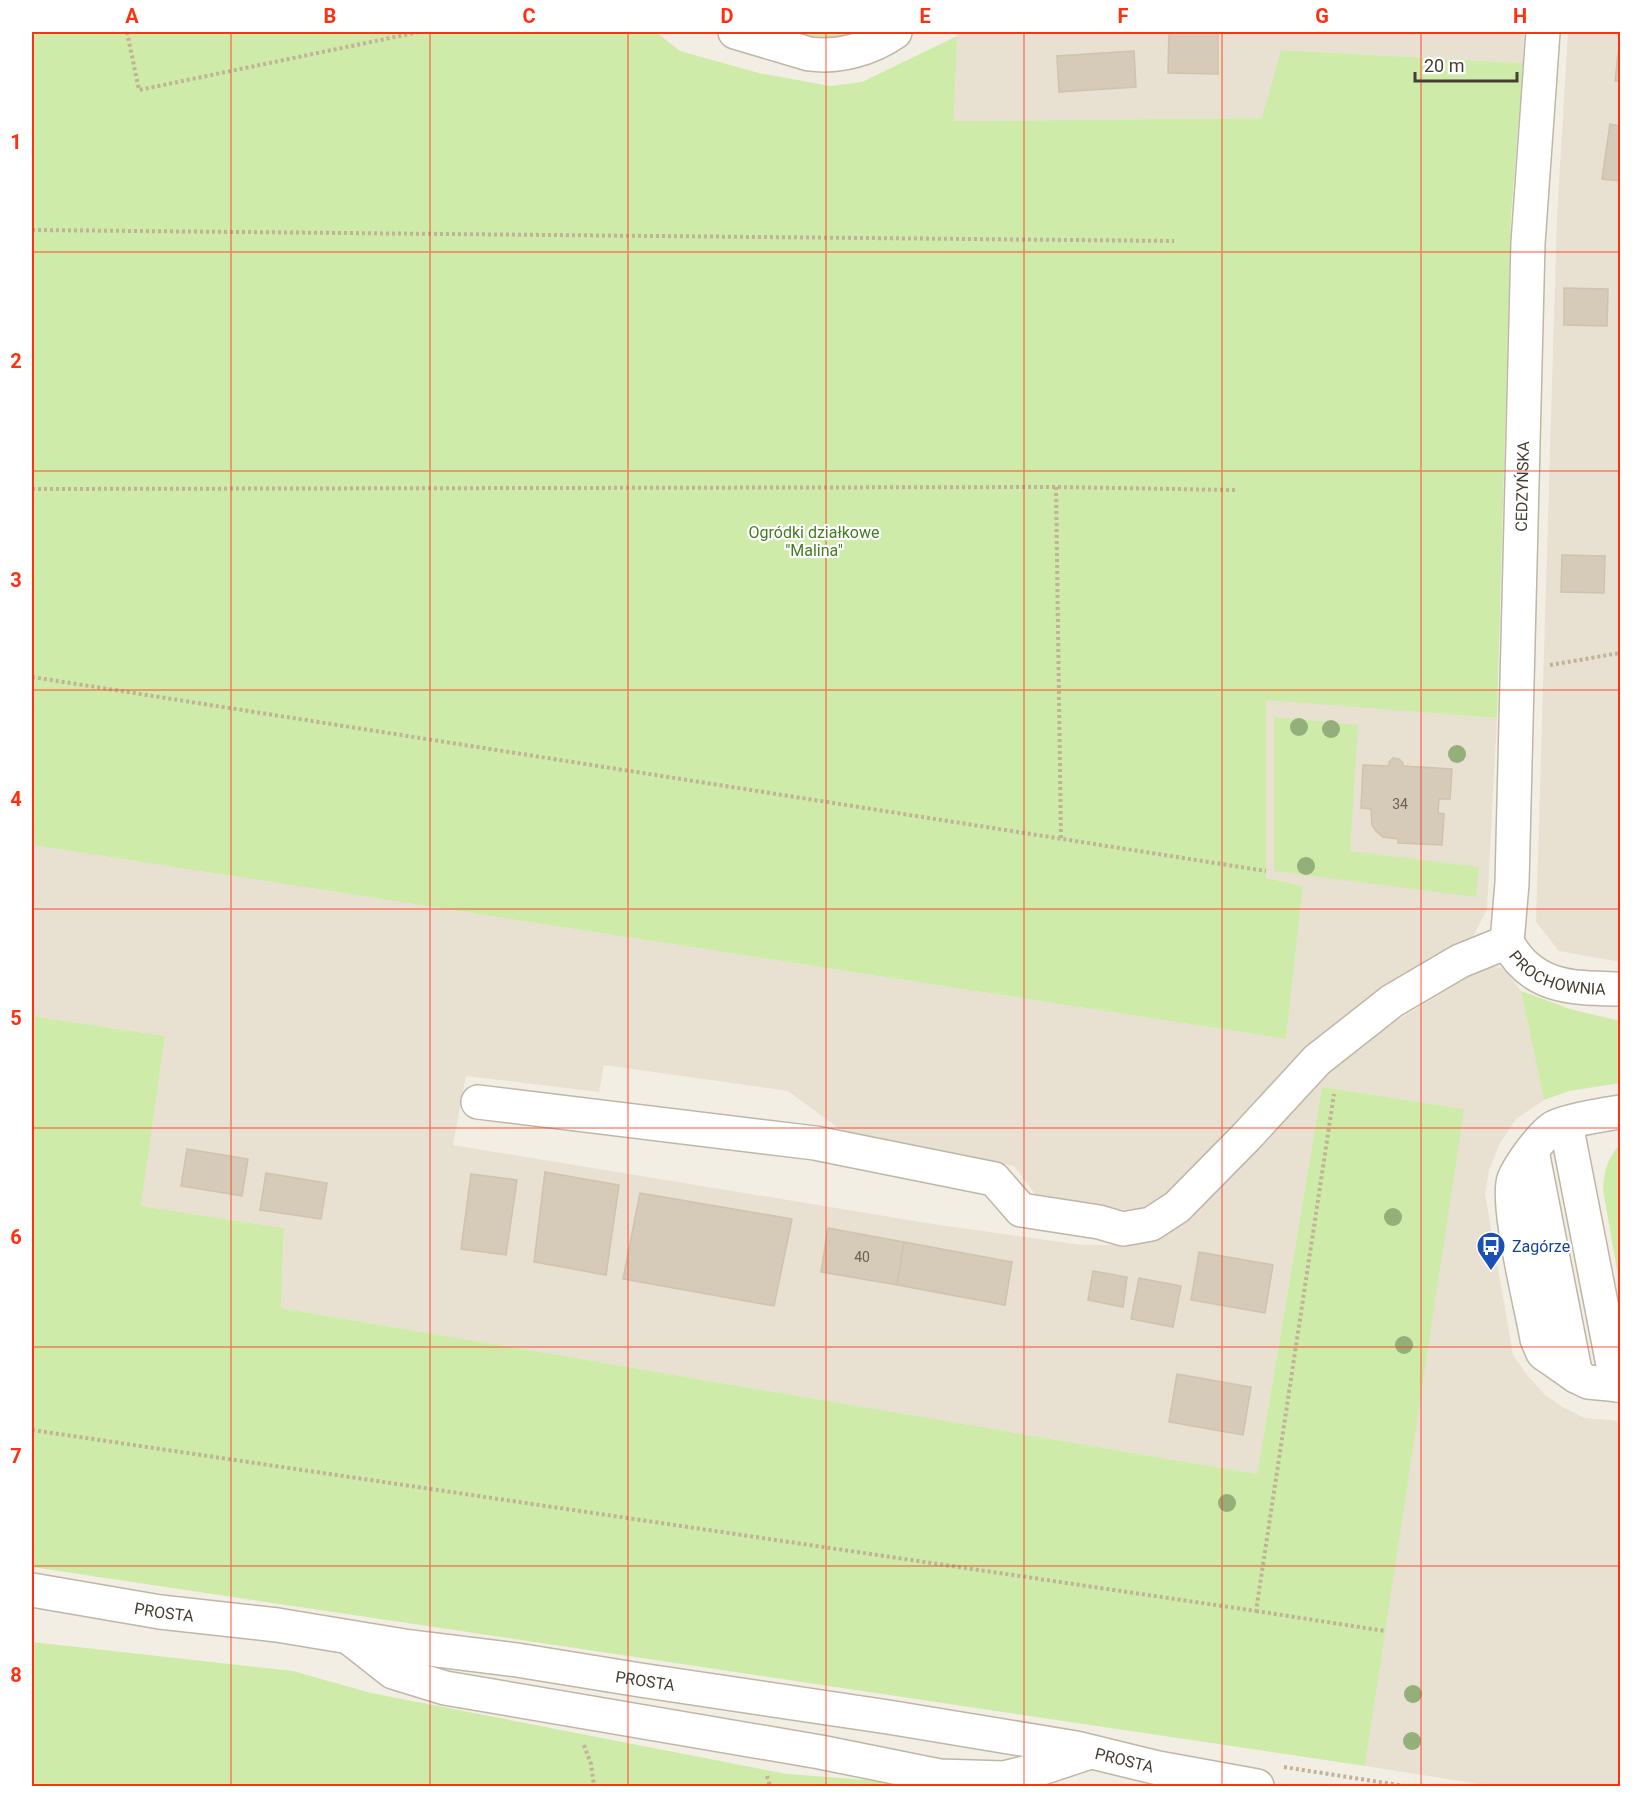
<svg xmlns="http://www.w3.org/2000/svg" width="1652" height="1818" font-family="Roboto,sans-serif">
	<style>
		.residential { fill: #e8e0d1 }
		.green { fill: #ceeba9 }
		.building { fill: #d6cab8; stroke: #d1c2ab; stroke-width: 1.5 }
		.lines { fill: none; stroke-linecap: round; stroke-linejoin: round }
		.minor-casing { stroke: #bfb6a6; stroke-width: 36 }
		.path { stroke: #c2b296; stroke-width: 4; stroke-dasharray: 3 3; stroke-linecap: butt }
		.minor { stroke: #fff; stroke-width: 33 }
		.tree { fill: #93af7a }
		.grid { fill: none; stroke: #ff300f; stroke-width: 1.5; stroke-opacity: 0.55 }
		.labels { text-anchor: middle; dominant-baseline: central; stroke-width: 4.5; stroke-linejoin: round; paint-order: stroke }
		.number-label { font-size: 14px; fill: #6a6154 }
		.street-label { font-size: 16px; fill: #463e33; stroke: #fff }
		.park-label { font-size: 16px; fill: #457b23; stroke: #fff }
		.transit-label { font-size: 16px; fill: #164399; stroke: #fff; text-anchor: start }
		.neatline { fill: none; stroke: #ff300f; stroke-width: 2 }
		.grid-label { font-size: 20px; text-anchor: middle; font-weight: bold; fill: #ff300f }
	</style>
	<rect width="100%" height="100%" fill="#f3eee4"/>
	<path class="residential" d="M957,32H1524L1523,63L1282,50L1263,118L954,121Z
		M1568,32H1620V962L1559,951L1536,922L1557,215Z
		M1266,699L1497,718L1487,909L1472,939L1171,1193L1142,1212L1038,1198L1014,1166L845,1133L788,1091L604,1065L599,1092L466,1076L453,1145L939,1225L1082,1245H1122L1324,1071L1393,1023L1485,966L1503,968L1521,991L1544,1100L1516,1119L1500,1143L1489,1170L1485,1194L1513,1355L1528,1376L1545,1395L1563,1407L1585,1418L1620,1421V1786H1492L1365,1766L1463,1109L1322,1087L1257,1474L281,1308L284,1228L141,1206L165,1036L32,1016V845L1286,1039L1303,886L1266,878Z"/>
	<path class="green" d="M32,32H656L680,51L759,73L830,86L862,82L957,36L954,121L1262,118L1281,50L1523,63L1511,216L1497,718L1266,700V878L1303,886L1286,1039L32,845Z
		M780,32H879L841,44Z
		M1274,717L1358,725L1350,851L1479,867L1476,897L1274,871Z
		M1521,991L1570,1009L1620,1021V1083L1569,1091L1544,1100Z
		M32,1016L165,1036L141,1206L284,1228L281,1308L1257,1474L1322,1087L1464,1109L1365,1766L32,1567Z
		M1620,1144V1287L1603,1189C1604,1170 1608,1158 1620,1144Z
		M32,1642L293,1671L371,1693L787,1774L921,1784V1786H32Z"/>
	<path class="building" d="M1169,32H1218V74L1168,73Z
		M1620,37V81H1615Z
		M1134,51L1136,87L1059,92L1057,56Z
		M1610,124L1620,126V181L1602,179Z
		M1564,288L1608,289L1607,326L1564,325Z
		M1562,555L1605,556L1604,593L1561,592Z
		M1393,758L1399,759L1403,763V766L1452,769L1450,799H1439L1438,813L1444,814L1442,845L1398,843V839L1383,837L1376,831L1372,825L1371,809L1361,808L1363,765L1389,766V762Z
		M187,1149L248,1159L242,1196L181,1186Z
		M545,1172L619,1185L606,1275L534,1262Z
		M266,1173L327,1183L321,1219L260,1210Z
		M471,1174L517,1180L506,1255L461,1249Z
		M640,1193L792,1219L774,1306L623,1279Z
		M828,1228L904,1242L897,1285L821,1272Z
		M904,1242L1012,1262L1005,1305L897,1285Z
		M1199,1252L1273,1265L1265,1313L1191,1300Z
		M1093,1271L1127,1277L1123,1307L1088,1300Z
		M1139,1278L1181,1286L1173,1327L1131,1319Z
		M1177,1374L1251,1387L1243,1435L1169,1422Z"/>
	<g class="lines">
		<g class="minor-casing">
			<g id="minor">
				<path d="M735,32L809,54C839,58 870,49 895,32"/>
				<path id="s1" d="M1507,942L1512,883L1528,243L1543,32"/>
				<path id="s2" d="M1507,942C1532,989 1573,988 1620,989"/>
				<path d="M478,1102L815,1143L994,1179L1021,1210L1099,1222L1123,1229L1151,1224L1177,1207L1246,1137L1317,1060L1392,1001L1460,961L1507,942"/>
				<path d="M1620,1112C1607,1114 1562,1121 1553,1128C1540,1137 1520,1165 1514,1179C1505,1202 1532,1309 1537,1339L1543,1353L1576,1376L1588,1382L1620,1385"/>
				<path d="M1566,1124L1617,1385"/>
				<path d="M1532,1151L1576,1376"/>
				<path id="s3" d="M32,1590L160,1612L277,1625L404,1646L517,1660L640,1680L888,1717L1076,1748L1158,1768L1257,1786"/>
				<path d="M351,1639L393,1672L445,1688L820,1752L939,1776L1004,1778L1036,1770L1090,1752"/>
			</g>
		</g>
		<path class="path" d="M127,32L139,90L419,32
			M32,230L1174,241
			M1056,487L1061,840
			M32,489L1056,487L1235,490
			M1550,665L1620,653
			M32,677L1266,871
			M32,1430L1256,1611L1334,1094
			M1256,1611L1385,1631
			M584,1745L591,1764L594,1786
			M1284,1767L1405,1786
			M767,1776L770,1786"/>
		<use href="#minor" class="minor"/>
	</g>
	<g class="tree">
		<circle cx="1299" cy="727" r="9"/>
		<circle cx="1331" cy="729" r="9"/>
		<circle cx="1457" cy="754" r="9"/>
		<circle cx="1306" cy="866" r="9"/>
		<circle cx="1393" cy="1217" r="9"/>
		<circle cx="1404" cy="1345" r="9"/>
		<circle cx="1227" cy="1503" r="9"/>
		<circle cx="1413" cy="1694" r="9"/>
		<circle cx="1412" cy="1741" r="9"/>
	</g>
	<path class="grid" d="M231,32V1786M430,32V1786M628,32V1786M826,32V1786M1024,32V1786M1222,32V1786M1421,32V1786M32,252H1620M32,471H1620M32,690H1620M32,909H1620M32,1128H1620M32,1347H1620M32,1566H1620"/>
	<defs>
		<g id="bus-pin" transform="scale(1.5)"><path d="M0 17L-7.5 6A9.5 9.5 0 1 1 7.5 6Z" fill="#1a4fb4" stroke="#fff"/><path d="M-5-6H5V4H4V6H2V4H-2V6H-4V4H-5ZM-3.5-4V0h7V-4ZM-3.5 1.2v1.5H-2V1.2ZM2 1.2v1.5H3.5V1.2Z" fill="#fff"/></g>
	</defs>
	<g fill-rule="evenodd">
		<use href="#bus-pin" x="1491" y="1246"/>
	</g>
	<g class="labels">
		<g class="number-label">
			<text x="1400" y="804">34</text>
			<text x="862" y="1257">40</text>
		</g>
		<g class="street-label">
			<text stroke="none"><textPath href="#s1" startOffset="456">CEDZYŃSKA</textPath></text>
			<text stroke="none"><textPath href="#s2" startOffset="64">PROCHOWNIA</textPath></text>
			<text stroke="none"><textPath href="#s3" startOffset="134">PROSTA</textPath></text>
			<text stroke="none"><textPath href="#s3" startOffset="620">PROSTA</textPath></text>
			<text stroke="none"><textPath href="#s3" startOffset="1106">PROSTA</textPath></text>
		</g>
		<g class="park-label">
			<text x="814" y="532">Ogródki działkowe<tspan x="814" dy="18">"Malina"</tspan></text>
		</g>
		<g class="transit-label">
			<text x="1512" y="1246">Zagórze</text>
		</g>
	</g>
	<rect width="1652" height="1818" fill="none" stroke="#ffffff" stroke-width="66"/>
	<path d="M1415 72v9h102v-9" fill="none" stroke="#463e33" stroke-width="3"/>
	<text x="1424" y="72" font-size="18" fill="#463e33" stroke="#ffffff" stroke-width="4.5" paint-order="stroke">20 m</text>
	<rect x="33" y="33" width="1586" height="1752" class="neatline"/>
	<g class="grid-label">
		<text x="132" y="23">A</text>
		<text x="330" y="23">B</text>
		<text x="529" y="23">C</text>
		<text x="727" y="23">D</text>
		<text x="925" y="23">E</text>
		<text x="1123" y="23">F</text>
		<text x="1322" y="23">G</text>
		<text x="1520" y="23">H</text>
		<text x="16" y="149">1</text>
		<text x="16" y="368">2</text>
		<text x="16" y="587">3</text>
		<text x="16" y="806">4</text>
		<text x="16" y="1025">5</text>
		<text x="16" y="1244">6</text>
		<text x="16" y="1463">7</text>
		<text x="16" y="1682">8</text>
	</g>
</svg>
